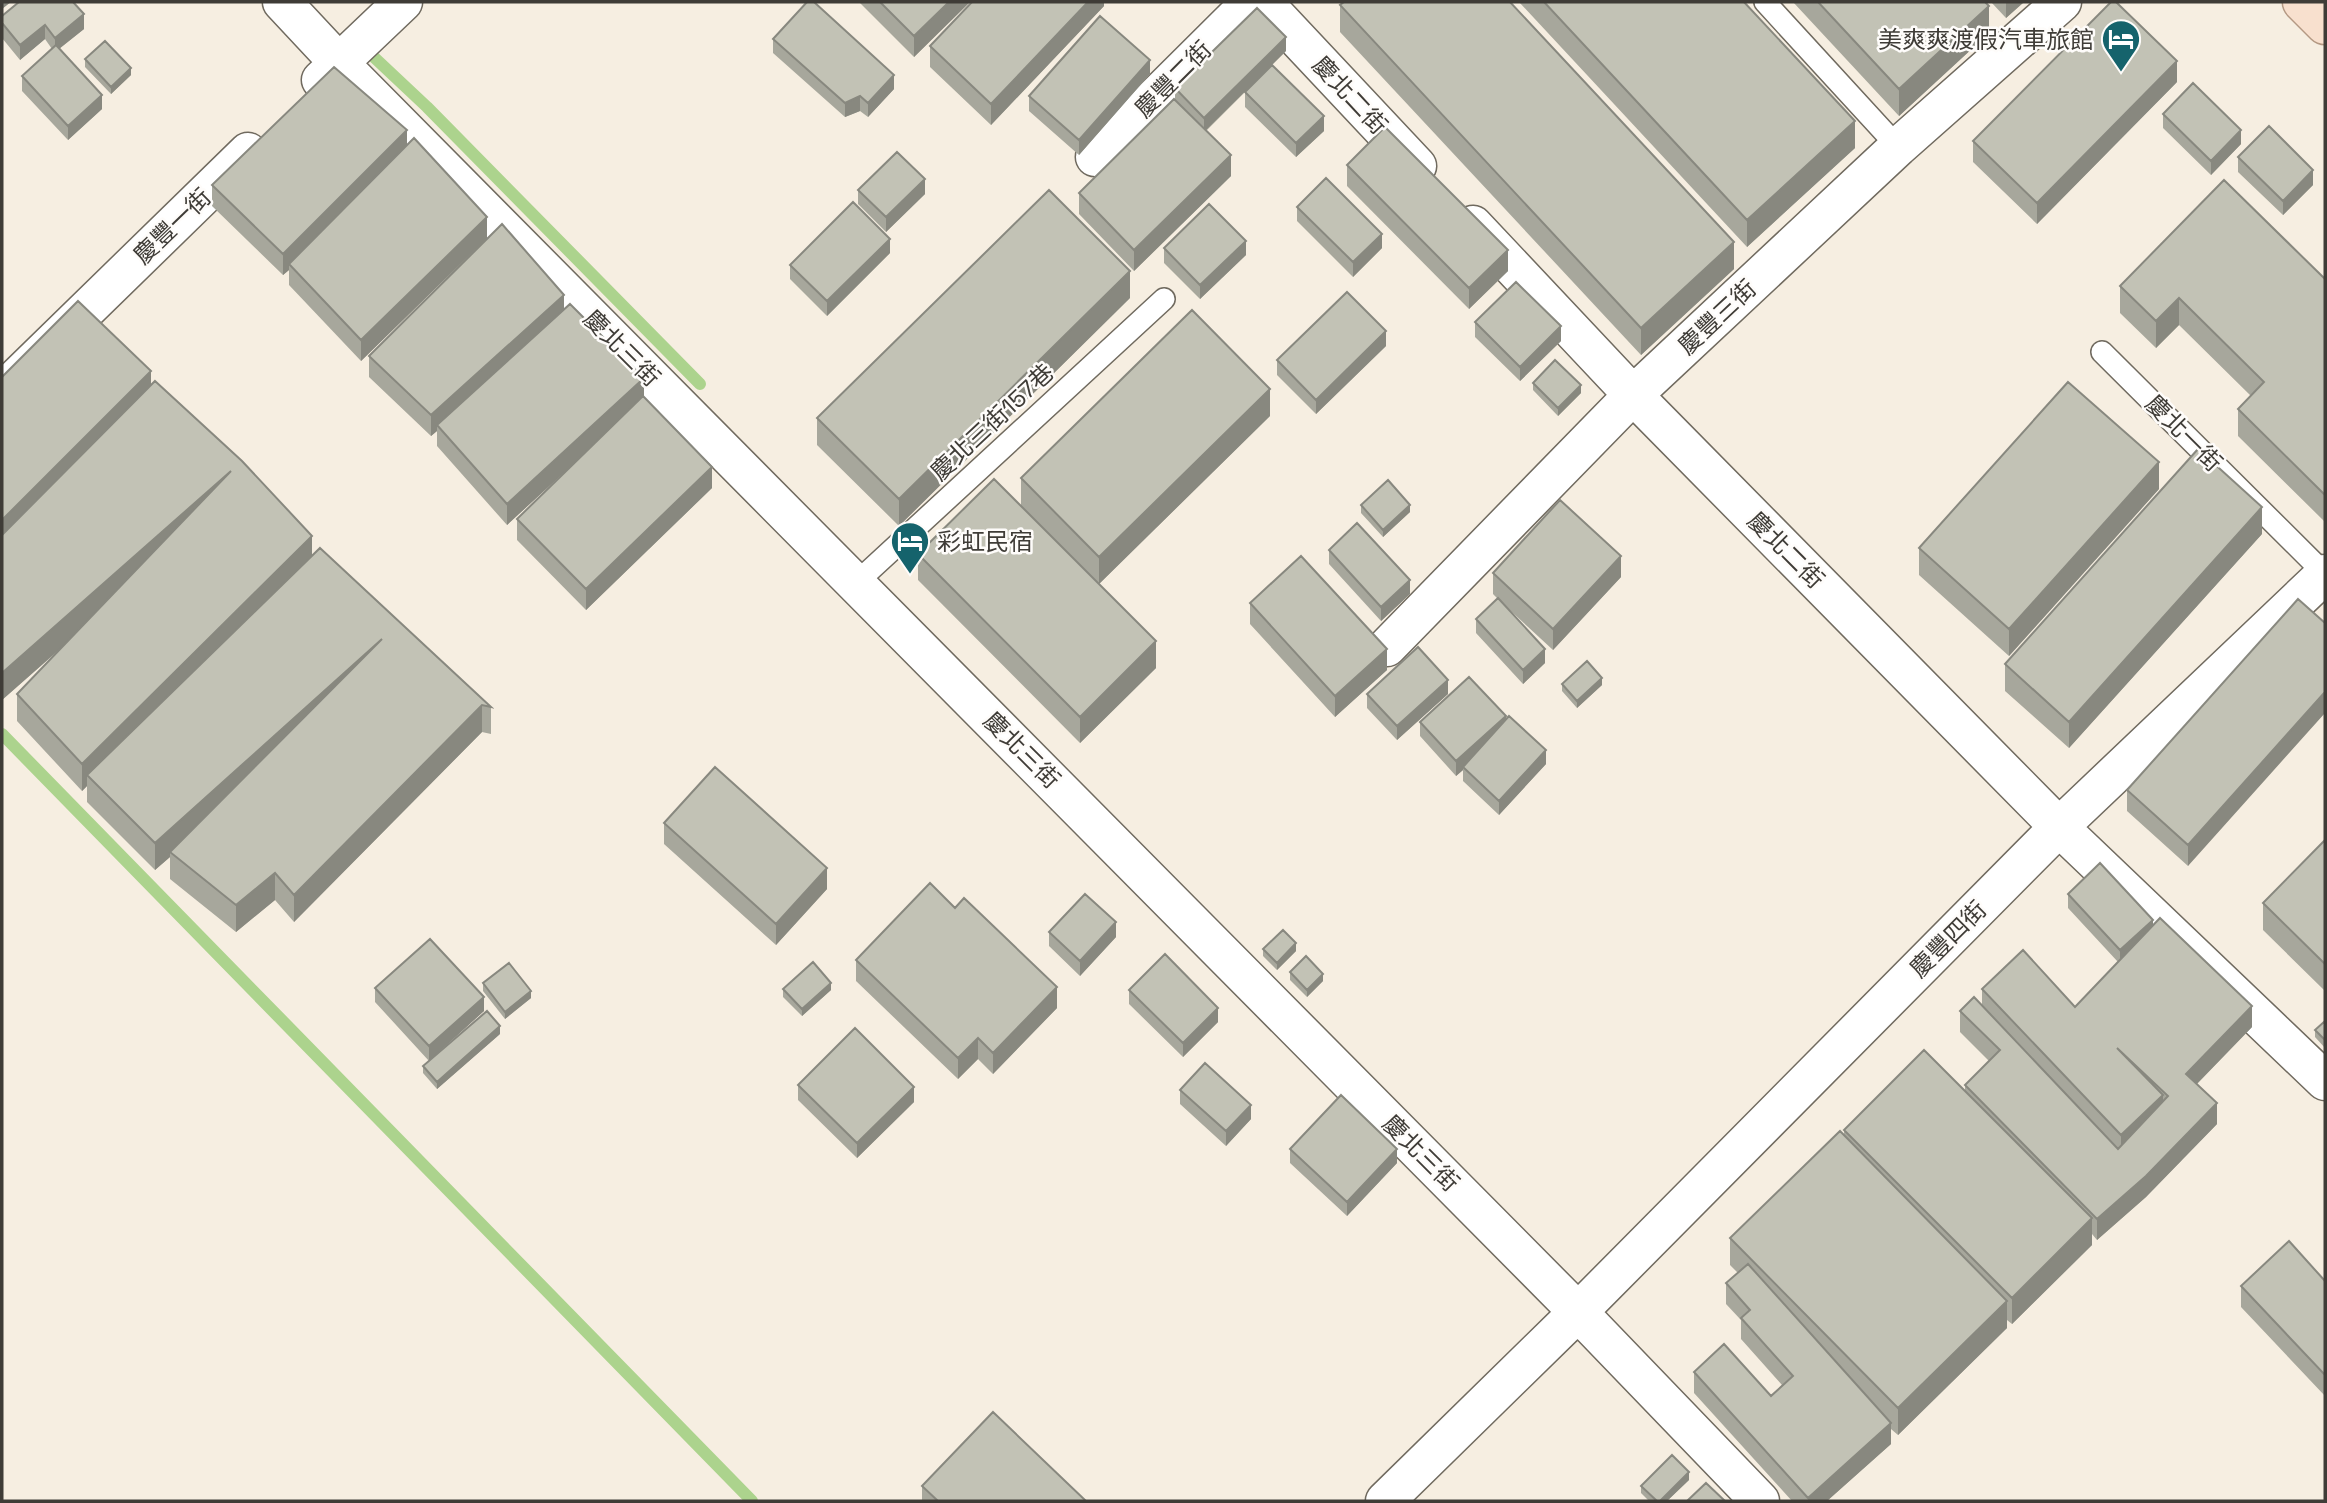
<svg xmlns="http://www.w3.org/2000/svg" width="2327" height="1503" font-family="'Space Grotesk','Noto Sans TC',sans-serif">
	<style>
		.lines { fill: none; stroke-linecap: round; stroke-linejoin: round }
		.stream { stroke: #acd38d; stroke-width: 12 }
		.lane-casing { stroke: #706a5f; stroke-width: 24 }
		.street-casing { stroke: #706a5f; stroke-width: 41 }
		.primary-casing { stroke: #b49984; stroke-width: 41 }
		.lane { stroke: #fff; stroke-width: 21 }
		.street { stroke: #fff; stroke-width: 38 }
		.primary { stroke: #f8e0ce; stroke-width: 38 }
		.wall { fill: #a7a79c }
		.shaded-wall { fill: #88887f }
		.building { fill: #c2c2b5; stroke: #88887f; stroke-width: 2 }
		.labels { text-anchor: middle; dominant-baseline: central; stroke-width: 5; stroke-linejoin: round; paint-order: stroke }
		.poi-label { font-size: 24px; fill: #3f3c37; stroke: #fefcfa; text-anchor: end }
		.street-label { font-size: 24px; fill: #3f3c37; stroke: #fefcfa }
	</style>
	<rect width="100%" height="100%" fill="#f6eee1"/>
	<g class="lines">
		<path class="stream" d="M361,45L427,107L700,384
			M2,734L752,1501"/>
		<g class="lane-casing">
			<path id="lane" d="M1765,2L1898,147
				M2102,352L2325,574
				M856,583L1164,299"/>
		</g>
		<g class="street-casing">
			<path id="street" d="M282,2L339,63L1578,1312L1760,1501
				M1263,2L1417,166
				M321,80L403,2
				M1095,157L1251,2
				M1473,225L1633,395L2059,827L2325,1081
				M2,392L248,152
				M1387,647L1633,395L1898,147L2062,2
				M1385,1501L1578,1312L2059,827L2325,574"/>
		</g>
		<g class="primary-casing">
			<path id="primary" d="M2302,2L2325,25"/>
		</g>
		<use href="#lane" class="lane"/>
		<use href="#street" class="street"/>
		<use href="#primary" class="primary"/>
	</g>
	<path class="wall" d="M859,2H970L914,57Z
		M1104,2V6L991,125L930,67V46Z
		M1519,2H1744L1855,148L1747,247Z
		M1793,2H1985L1989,33L1899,116Z
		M1991,2H2024L2006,18Z
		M1340,5L1734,269L1641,355L1340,32Z
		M2,16L84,29L59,49L102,109L68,140L22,91V76L52,49L45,39L20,60L2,38Z
		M773,39L894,89L868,117L860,111L845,117L773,53Z
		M1286,51L1272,65L1324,131L1296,157L1245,107V92L1206,131L1231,176L1134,271L1079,214V193L1175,100V88Z
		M85,59L131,75L111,94L85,67Z
		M1150,74L1079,155L1029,111V96Z
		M2177,82L2037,224L1973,162V141Z
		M2163,114L2241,144L2211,175L2163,128Z
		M407,145L487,238L564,309L644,398L712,488L586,610L517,540V519L573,464L507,525L437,446V431L431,436L369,377V356L475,250L361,361L289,285V270L283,275L212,206V185Z
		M2238,157L2313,185L2283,215L2238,172Z
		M1347,165L1508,271L1469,309L1347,186Z
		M858,190L925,194L886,232L858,204Z
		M1297,207L1382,248L1353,277L1297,221Z
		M1164,248L1246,255L1200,299L1164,263Z
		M890,253L827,316L790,279V265Z
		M2325,279V522L2238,436V409L2251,396L2179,325L2156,348L2120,313V286Z
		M1130,298L899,526L817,445V418Z
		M1475,322L1561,341L1520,381L1475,337Z
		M1386,346L1316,414L1277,375V360Z
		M2,377L151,385L312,555L491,707V734L482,732L294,922L275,900L236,932L170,879V857L155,870L87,802V786L82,791L17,721V694L59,650L2,700Z
		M1533,383L1581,393L1558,416L1533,390Z
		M1270,416L1099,584L1156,668L1080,743L918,580V554L1021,505V478Z
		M2159,489L2009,656L1919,575V548Z
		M1361,505L1410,512L1383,537L1361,513Z
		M2262,534L2069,748L2005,691V664Z
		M1329,550L1410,594L1381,621L1329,564Z
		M1493,573L1621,577L1553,650L1499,600L1545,663L1523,684L1476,633V619L1498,599L1493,594Z
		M2298,599L2188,866L2127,811V790Z
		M1250,603L1387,670L1335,717L1250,624Z
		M1562,684L1602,685L1577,708L1562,691Z
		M1367,694H1448L1397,740L1367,708Z
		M1506,720L1546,764L1499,815L1463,781V770L1456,776L1420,736V722Z
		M664,823L827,889L776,945L664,844Z
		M2325,840V991L2263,930V903Z
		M2068,894L2153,926L2252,1027L2197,1084L2217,1124L2146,1197L2097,1240L2092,1234V1245L2012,1324L2007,1320V1328L1898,1435L1891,1429V1444L1827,1501H1792L1694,1393V1372L1771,1396L1782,1385L1741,1339V1320L1726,1304V1283L1738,1273L1730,1265V1238L1844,1135V1130L1965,1092V1085L1989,1061L1960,1032V1011L1982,1005V989L2075,1007L2118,962L2068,908Z
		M955,908L1057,1008L993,1074L978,1059L958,1079L856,981V960Z
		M1049,932L1116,937L1080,976L1049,946Z
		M1263,949L1296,951L1277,970L1263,956Z
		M1290,972L1323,981L1307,997L1290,980Z
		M483,983L531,998L505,1019L483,991Z
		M375,988L484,1011L435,1055L500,1034L437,1089L423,1073V1066L429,1061L375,1002Z
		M783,989L831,990L802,1016L783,997Z
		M1129,990L1218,1022L1183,1057L1129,1004Z
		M2325,1021V1048L2315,1037V1030Z
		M798,1085L914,1102L857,1158L798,1100Z
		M1180,1090L1251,1119L1226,1146L1180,1104Z
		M1290,1149L1397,1163L1347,1216L1290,1163Z
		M2325,1281V1396L2241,1307V1286Z
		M1689,1480L1667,1501H1649L1641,1493V1486Z
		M922,1486L1086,1501H922Z"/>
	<path class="shaded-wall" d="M2,2H11L2,9Z
		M949,2H970L914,57V36Z
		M1088,2H1104V6L991,125V104Z
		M2006,2H2024L2006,18Z
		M1989,6V33L1899,116V89Z
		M84,14V29L55,52V38Z
		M45,25V39L20,60V45Z
		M1286,37V51L1204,132V118Z
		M1150,60V74L1079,155V140Z
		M2177,61V82L2037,224V203Z
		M131,68V75L111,94V87Z
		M894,75V89L868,117V103Z
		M102,95V109L68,140V126Z
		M860,96V111L845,117V103Z
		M1324,116V131L1296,157V143Z
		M1855,121V148L1747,247V220Z
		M407,130V151L289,264V270L283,275V254Z
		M2241,130V144L2211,175V161Z
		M1231,155V176L1134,271V250Z
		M2313,170V185L2283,215V201Z
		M925,179V194L886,232V217Z
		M487,217V238L361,361V340Z
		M1382,234V248L1353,277V262Z
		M890,239V253L827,316V301Z
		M1246,241V255L1200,299V285Z
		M1734,242V269L1641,355V328Z
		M1508,250V271L1469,309V288Z
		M1130,271V298L899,526V499Z
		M564,295V316L437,425V431L431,436V415Z
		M2179,298V325L2156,348V321Z
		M1561,326V341L1520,381V367Z
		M1386,331V346L1316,414V400Z
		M151,371V398L2,547V520Z
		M644,378V399L507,525V504Z
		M1581,385V393L1558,416V408Z
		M1270,389V416L1099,584V557Z
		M2159,462V489L2009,656V629Z
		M712,467V488L586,610V589Z
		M231,471V498L2,700V673Z
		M1410,505V512L1383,537V530Z
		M2262,507V534L2069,748V722Z
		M312,536V563L87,775V786L82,791V764Z
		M1621,556V577L1553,650V629Z
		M1410,580V594L1381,621V607Z
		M382,639L170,852V857L155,870V843Z
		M1156,641V668L1080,743V717Z
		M1387,649V670L1335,717V696Z
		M1545,649V663L1523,684V670Z
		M1602,678V685L1577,708V701Z
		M1448,680V694L1397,740V726Z
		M2325,692V713L2188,866V845Z
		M482,705V732L294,922V895Z
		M1506,716V731L1463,767V770L1456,776V761Z
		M1546,750V764L1499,815V801Z
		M827,868V889L776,945V924Z
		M275,873V900L236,932V905Z
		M2153,920V934L2120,964V950Z
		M1116,922V937L1080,976V961Z
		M1296,943V951L1277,970V963Z
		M1323,974V981L1307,997V990Z
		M831,983V990L802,1016V1009Z
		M1057,987V1008L993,1074V1053Z
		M531,991V998L505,1019V1012Z
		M484,997V1011L429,1061V1046Z
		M2252,1006V1027L2186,1095V1074Z
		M1218,1008V1022L1183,1057V1043Z
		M500,1026V1034L437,1089V1082Z
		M978,1038V1059L958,1079V1058Z
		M914,1087V1102L857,1158V1143Z
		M2163,1095V1116L2121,1156V1135Z
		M2217,1103V1124L2146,1197L2097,1240V1219Z
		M1251,1105V1119L1226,1146V1131Z
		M1397,1149V1163L1347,1216V1202Z
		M2092,1218V1245L2012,1324V1298Z
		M2007,1301V1328L1898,1435V1408Z
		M1891,1423V1444L1827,1501H1808V1498Z
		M1689,1472V1480L1667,1501H1660Z"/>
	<path class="building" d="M19,2H73L84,14L55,38L45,25L20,45L2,23V16Z
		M807,2H814L894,75L868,103L860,96L845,103L773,39Z
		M880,2H949L914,36Z
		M972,2H1088L991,104L930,46Z
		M1344,2H1510L1734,242L1641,328L1340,5Z
		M1544,2H1744L1855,121L1747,220Z
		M1818,2H1985L1989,6L1899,89Z
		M2111,2H2116L2177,61L2037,203L1973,141Z
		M1257,8L1286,37L1204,118L1175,88Z
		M1100,16L1150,60L1079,140L1029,96Z
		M105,41L131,68L111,87L85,59Z
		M56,45L102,95L68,126L22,76Z
		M1272,65L1324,116L1296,143L1245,92Z
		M334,67L407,130L283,254L212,185Z
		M2193,83L2241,130L2211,161L2163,114Z
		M1174,99L1231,155L1134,250L1079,193Z
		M2269,126L2313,170L2283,201L2238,157Z
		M1385,127L1508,250L1469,288L1347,165Z
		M414,138L487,217L361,340L289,264Z
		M897,152L925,179L886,217L858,190Z
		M1326,178L1382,234L1353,262L1297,207Z
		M2224,180L2325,279V495L2238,409L2264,382L2179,298L2156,321L2120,286Z
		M1049,190L1130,271L899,499L817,418Z
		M853,202L890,239L827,301L790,265Z
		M1209,204L1246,241L1200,285L1164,248Z
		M502,224L564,295L431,415L369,356Z
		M1516,282L1561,326L1520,367L1475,322Z
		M1347,292L1386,331L1316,400L1277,360Z
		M78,301L151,371L2,520V377Z
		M570,304L644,378L507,504L437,425Z
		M1192,310L1270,389L1099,557L1021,478Z
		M1555,360L1581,385L1558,408L1533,383Z
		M155,381L242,461L312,536L82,764L17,694L231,471L2,673V535Z
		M2068,382L2159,462L2009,629L1919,548Z
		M643,396L712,467L586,589L517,519Z
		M2198,449L2262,507L2069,722L2005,664Z
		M994,479L1156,641L1080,717L918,554Z
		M1388,480L1410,505L1383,530L1361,505Z
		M1560,500L1621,556L1553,629L1493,573Z
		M1357,523L1410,580L1381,607L1329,550Z
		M320,548L491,707L482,705L294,895L275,873L236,905L170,852L382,639L155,843L87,775Z
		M1301,556L1387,649L1335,696L1250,603Z
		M1498,598L1545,649L1523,670L1476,619Z
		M2298,599L2325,623V692L2188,845L2127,790Z
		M1418,647L1448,680L1397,726L1367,694Z
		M1587,661L1602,678L1577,701L1562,684Z
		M1469,677L1506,716L1456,761L1420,722Z
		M1509,716L1546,750L1499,801L1463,767Z
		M715,767L827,868L776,924L664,823Z
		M2325,840V964L2263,903Z
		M2100,863L2153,920L2120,950L2068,894Z
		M930,883L955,908L964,898L1057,987L993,1053L978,1038L958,1058L856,960Z
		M1085,894L1116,922L1080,961L1049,932Z
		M2160,918L2252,1006L2186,1074L2217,1103L2146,1176L2097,1219L1965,1085L2000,1050L1960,1011L1974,997L2118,1149L2168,1096L2117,1048L2163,1095L2121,1135L1982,989L2023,950L2075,1007Z
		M1283,930L1296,943L1277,963L1263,949Z
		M430,939L484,997L429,1046L375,988Z
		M1165,954L1218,1008L1183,1043L1129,990Z
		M1306,956L1323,974L1307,990L1290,972Z
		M813,962L831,983L802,1009L783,989Z
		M509,963L531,991L505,1012L483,983Z
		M487,1011L500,1026L437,1082L423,1066Z
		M2325,1021V1040L2315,1030Z
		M855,1028L914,1087L857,1143L798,1085Z
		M1924,1050L2092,1218L2012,1298L1844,1130Z
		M1205,1063L1251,1105L1226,1131L1180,1090Z
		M1341,1095L1397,1149L1347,1202L1290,1149Z
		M1840,1131L2007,1301L1898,1408L1730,1238Z
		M2289,1241L2325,1281V1375L2241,1286Z
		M1748,1264L1891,1423L1808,1498L1694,1372L1724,1344L1771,1396L1793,1376L1741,1318L1750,1310L1726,1283Z
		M993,1412L1086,1501H938L922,1486Z
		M1672,1455L1689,1472L1660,1501H1657L1641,1486Z
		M1706,1483L1725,1501H1687Z"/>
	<defs>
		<g id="hotel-pin" transform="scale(2.0125)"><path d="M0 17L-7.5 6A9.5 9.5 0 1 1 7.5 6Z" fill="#15636c" stroke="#fefcfa"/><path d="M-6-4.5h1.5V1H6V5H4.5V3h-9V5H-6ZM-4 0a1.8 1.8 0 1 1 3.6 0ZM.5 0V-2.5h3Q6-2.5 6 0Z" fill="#fff"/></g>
	</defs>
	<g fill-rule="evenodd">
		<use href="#hotel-pin" x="2121" y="39"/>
		<use href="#hotel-pin" x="910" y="541"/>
	</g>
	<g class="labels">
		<g class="poi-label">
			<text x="2094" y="39">美爽爽渡假汽車旅館</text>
			<text x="937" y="541" text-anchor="start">彩虹民宿</text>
		</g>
		<g class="street-label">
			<text transform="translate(1173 79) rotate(-45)">慶豐二街</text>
			<text transform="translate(1350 95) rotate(47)">慶北二街</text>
			<text transform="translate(172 226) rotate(-44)">慶豐一街</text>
			<text transform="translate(1717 317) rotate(-43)">慶豐三街</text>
			<text transform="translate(622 348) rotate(45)">慶北三街</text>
			<text transform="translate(992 422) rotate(-43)">慶北三街157巷</text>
			<text transform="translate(2184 433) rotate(45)">慶北一街</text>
			<text transform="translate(1786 550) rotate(45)">慶北二街</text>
			<text transform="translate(1022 750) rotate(45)">慶北三街</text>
			<text transform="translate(1948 939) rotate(-45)">慶豐四街</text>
			<text transform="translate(1421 1153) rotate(45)">慶北三街</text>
		</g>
	</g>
	<rect width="2327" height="1503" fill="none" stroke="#3f3c37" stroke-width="7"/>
</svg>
